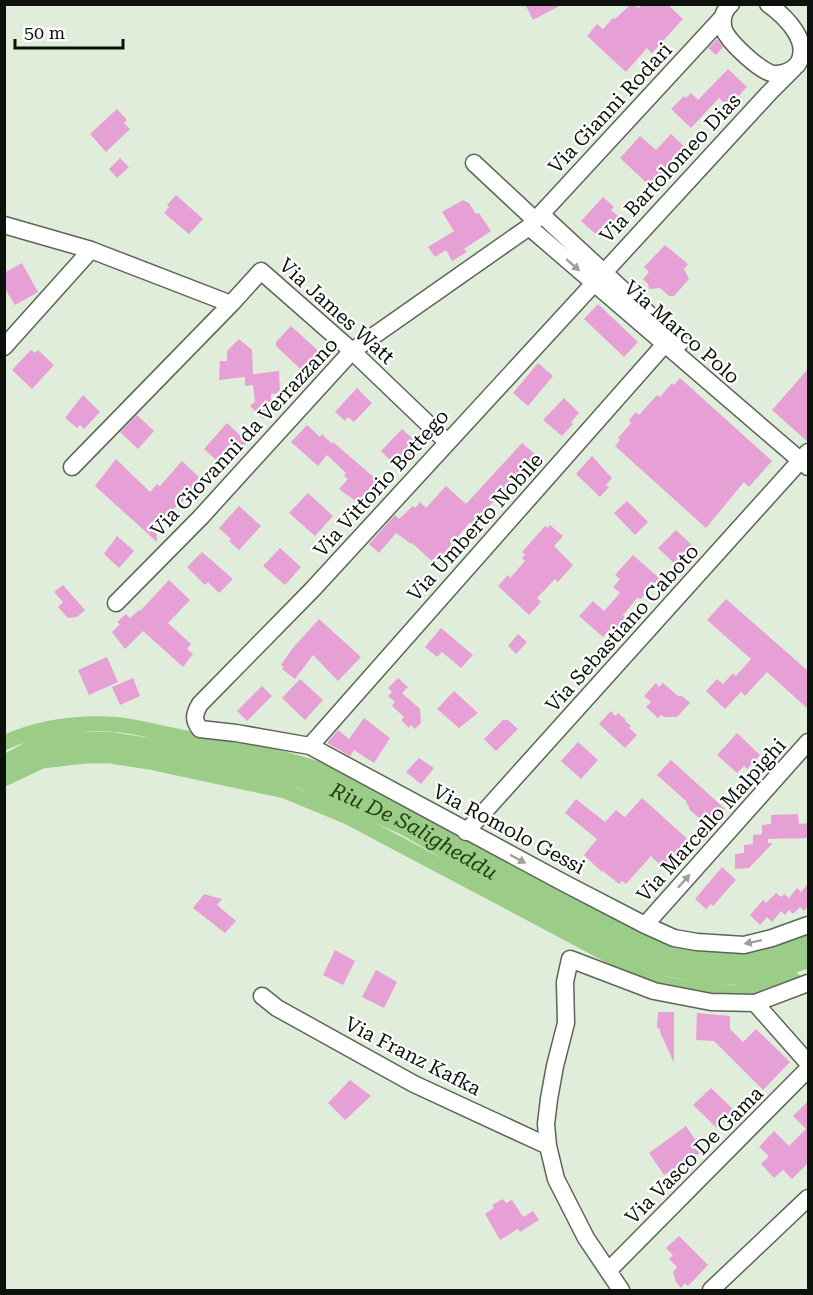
<svg xmlns="http://www.w3.org/2000/svg" width="813" height="1295" font-family="'Roboto Serif',serif">
	<style>
		.lines { fill: none; stroke-linecap: round; stroke-linejoin: round }
		.canal { stroke: #9ccd88; stroke-width: 15 }
		.river { stroke: #9ccd88; stroke-width: 26 }
		.building { fill: #e7a0d5 }
		.minor-casing { stroke: #5a6656; stroke-width: 19 }
		.minor { stroke: #fff; stroke-width: 16 }
		.oneway { fill: #9ea09d }
		.labels { text-anchor: middle; dominant-baseline: central; stroke-width: 4.5; stroke-linejoin: round; paint-order: stroke }
		.street-label { font-size: 20px; fill: #0d110b; stroke: #fff }
		.water-label { font-size: 21px; font-style: italic; fill: #214011; stroke: #fff }
	</style>
	<rect width="100%" height="100%" fill="#dfedda"/>
	<g class="lines">
		<path class="canal" d="M4,743C36,728 73,723 108,724C130,724 154,732 176,736C230,747 285,756 337,776L656,943C689,954 728,963 763,954C779,950 794,944 808,939
			M4,779L42,761L85,756H111L149,762L285,791L348,817L663,984L729,993L776,986L794,980"/>
		<path class="river" id="s1" d="M4,769L49,744L111,745L301,775L409,824L551,907L663,963L723,972L763,970L808,955"/>
	</g>
	<path class="building" d="M525,4H563L533,20Z
		M631,4L639,8L642,4H667L683,19L652,53L647,48L626,72L587,36L597,24L603,29L613,18L615,19Z
		M717,39L723,47L716,55L708,48Z
		M728,69L747,87L728,107L719,98L691,128L671,109L684,96L686,98L691,93L698,100Z
		M117,109L127,120L124,123L130,129L106,152L90,134Z
		M671,134L687,149L651,187L620,158L640,136L656,150Z
		M120,158L129,167L117,178L109,169Z
		M176,195L203,219L189,234L164,213L169,207L167,205Z
		M603,197L614,207L611,210L618,216L599,237L581,221Z
		M463,200L469,203L476,214L479,213L491,231L464,249L467,252L452,261L446,250L435,257L428,247L454,231L442,212Z
		M665,245L688,264L684,269L689,279L674,296H669L660,288L649,289L648,284L643,279L649,272L644,267Z
		M22,263L38,292L15,305L4,287V273Z
		M598,304L638,342L624,357L584,319Z
		M291,326L325,357L308,376L276,346V342Z
		M239,339L252,350L253,374L279,371L280,393L271,394L272,409L263,419L250,406L255,401L253,385L245,386V377L219,380L220,361H227V351Z
		M31,350L35,353L38,350L54,365L32,389L12,370Z
		M538,363L553,376L528,406L513,393Z
		M808,369V442L772,410Z
		M680,378L772,461L749,487L744,482L706,528L615,446L620,440L618,438L631,423L629,420L636,412L639,415L657,395L660,397L672,383L674,385Z
		M357,388L372,403L354,422L348,417L345,421L335,412Z
		M83,395L100,412L84,429L80,425L77,428L65,418Z
		M564,398L579,413L571,422L573,424L562,436L543,420Z
		M137,415L154,431L138,449L120,432Z
		M227,423L247,442L224,467L204,449Z
		M307,425L320,437L322,434L332,444L333,442L377,480L357,502L339,489L348,479L344,476L346,473L327,455L318,466L291,442Z
		M402,429L420,445L399,469L381,451Z
		M522,443L536,455L472,525L470,522L435,564L412,543L411,544L396,533L379,553L369,544L395,515L399,519L413,506L415,508L420,502L426,508L446,486L466,504Z
		M592,456L612,478L606,485L609,487L600,497L576,474Z
		M116,459L150,492L157,484L160,486L182,461L202,480L180,505L179,503L173,510L172,509L156,527L157,542L95,486Z
		M308,493L333,516L315,536L289,513Z
		M627,501L648,522L635,535L614,513Z
		M239,506L261,526L239,550L229,541L231,539L219,528Z
		M550,525L563,536L554,546L573,565L558,582L555,579L537,598L541,602L529,615L498,586L508,575L510,578L525,561L522,558L525,555L522,552L545,526L548,528Z
		M676,530L695,548L679,568L658,548Z
		M117,536L134,551L119,568L104,554Z
		M280,548L301,567L285,585L263,566Z
		M202,552L233,579L219,593L208,582L205,585L187,567Z
		M633,555L659,578L641,599L637,598L623,615L627,619L615,632L611,628L603,637L579,616L593,601L604,611L620,593L613,587L620,579L615,575Z
		M169,580L190,600L168,623L191,644L187,649L193,654L183,667L143,631L125,649L112,632L120,624L117,622L126,614L130,618L139,610L140,611Z
		M63,585L85,610L77,617L68,618L58,607L63,602L54,592Z
		M726,599L808,671V709L767,672L745,696L741,692L725,709L706,691L717,679L723,684L733,673L736,676L751,659L707,620Z
		M319,619L361,657L338,681L313,655L295,679L282,669L284,667L281,665L292,649Z
		M441,628L473,655L461,668L442,652L437,657L425,647Z
		M518,634L527,642L516,654L508,646Z
		M107,657L118,682L89,695L78,670Z
		M133,678L140,696L120,705L112,687Z
		M398,678L408,687L402,693L420,709L421,723L415,729L411,725L409,728L401,720L404,717L392,706L395,702L388,696L392,692L388,688Z
		M300,679L323,700L305,720L282,698Z
		M656,683L659,687L663,683L678,696H682L690,703L677,717H664L661,715L658,718L646,707L651,702L644,696Z
		M262,686L272,696L247,721L237,711Z
		M454,691L478,713L459,728L437,709Z
		M611,711L615,716L618,713L626,720L625,721L631,726L629,728L637,735L625,748L599,724Z
		M364,718L390,738L374,763L354,750L350,756L327,743L338,730L349,739Z
		M503,720H508L518,729L496,751L484,739Z
		M737,733L760,755L747,769L744,766L737,773L717,755Z
		M578,742L598,760L581,779L561,761Z
		M419,758L434,768L421,784L406,772Z
		M671,760L725,809L709,827L690,810L686,801L657,775Z
		M642,798L693,844L682,857L678,854L664,869L651,856L626,884L622,881L619,884L603,871L602,872L584,855L597,839L565,813L576,799L605,822L616,810L625,817Z
		M798,814L799,824L808,823V838L768,839V843H773L749,868L735,869V854L744,853V845L753,844V835L762,834V825L771,824V815Z
		M722,867L736,880L713,906L711,904L706,909L695,899Z
		M808,884V905L804,911L800,907L793,914L789,910L785,915L781,911L772,922L767,917L760,925L750,915L763,900L766,903L776,893L781,897L784,894L789,898L797,888L801,892Z
		M204,894L222,899L217,905L236,921L225,933L193,908Z
		M335,950L355,961L343,985L323,975Z
		M376,970L397,982L384,1008L362,997Z
		M658,1012H674V1063L660,1032V1029L657,1028Z
		M697,1013L730,1016V1029L743,1042L756,1029L790,1062L763,1090L714,1041L696,1040Z
		M350,1080L371,1096L345,1120L328,1103Z
		M711,1088L737,1113L729,1121L726,1118L717,1128L693,1105Z
		M808,1101V1163L792,1179L783,1170L774,1178L761,1164L769,1156L759,1147L774,1131L789,1146L806,1129L793,1116Z
		M686,1126L703,1151L664,1175L649,1153Z
		M503,1199L506,1203L512,1200L523,1217L533,1211L539,1220L520,1232L518,1229L500,1240L485,1214L494,1208L492,1205Z
		M679,1236L708,1265L688,1286L685,1283L681,1288L676,1282L673,1272L677,1267L669,1259L673,1255L666,1248Z"/>
	<g class="lines">
		<g class="minor-casing">
			<path id="minor" d="M731,4C723,11 721,20 724,30C729,42 763,75 776,74C784,74 792,70 797,65C813,43 785,16 768,4
				M794,68L769,93L312,590L200,704C194,714 193,720 200,729L236,733L310,746L564,883L645,925L674,938L697,942L744,945L772,938L808,925
				M474,163L535,220
				M541,214L680,343
				M4,225L91,250L231,304L261,271L352,351L447,442
				M529,227L808,467
				M4,347L91,250
				M72,467L231,304
				M116,603L200,518L352,351L529,227L722,18
				M310,746L672,336
				M466,832L808,452
				M645,925L808,742
				M262,996L277,1008L414,1084L548,1146
				M755,1003L808,1063
				M609,1270L808,1069
				M621,1290L586,1238L556,1179L548,1146L546,1124L549,1099L555,1066L566,1023L565,982L570,959L654,991L711,1002L755,1003L808,983
				M711,1290L808,1198"/>
		</g>
		<use href="#minor" class="minor"/>
	</g>
	<defs><path id="oneway-solid" d="M-6-.8H1V-3.2L6.5 0L1 3.2V.8H-6Z" transform="scale(1.5)"/></defs>
	<g class="oneway">
		<use href="#oneway-solid" transform="translate(573 265) rotate(41)"/>
		<use href="#oneway-solid" transform="translate(518 859) rotate(28)"/>
		<use href="#oneway-solid" transform="translate(684 881) rotate(-48)"/>
		<use href="#oneway-solid" transform="translate(753 942) rotate(168)"/>
	</g>
	<g class="labels">
		<g class="street-label">
			<text transform="translate(610 108) rotate(-47)">Via Gianni Rodari</text>
			<text transform="translate(670 168) rotate(-47)">Via Bartolomeo Dias</text>
			<text transform="translate(337 311) rotate(42)">Via James Watt</text>
			<text transform="translate(682 332) rotate(41)">Via Marco Polo</text>
			<text transform="translate(244 437) rotate(-47)">Via Giovanni da Verrazzano</text>
			<text transform="translate(381 483) rotate(-48)">Via Vittorio Bottego</text>
			<text transform="translate(475 527) rotate(-48)">Via Umberto Nobile</text>
			<text transform="translate(622 628) rotate(-48)">Via Sebastiano Caboto</text>
			<text transform="translate(711 820) rotate(-48)">Via Marcello Malpighi</text>
			<text transform="translate(509 829) rotate(28)">Via Romolo Gessi</text>
			<text transform="translate(413 1056) rotate(27)">Via Franz Kafka</text>
			<text transform="translate(694 1155) rotate(-45)">Via Vasco De Gama</text>
		</g>
		<g class="water-label">
			<text stroke="none"><textPath href="#s1" startOffset="432">Riu De Saligheddu</textPath></text>
		</g>
	</g>
	<rect width="813" height="1295" fill="none" stroke="#0d110b" stroke-width="12"/>
	<path d="M15 39v9h108v-9" fill="none" stroke="#0d110b" stroke-width="3"/>
	<text x="24" y="39" font-size="18" fill="#0d110b" stroke="#ffffff" stroke-width="4.5" paint-order="stroke">50 m</text>
</svg>
